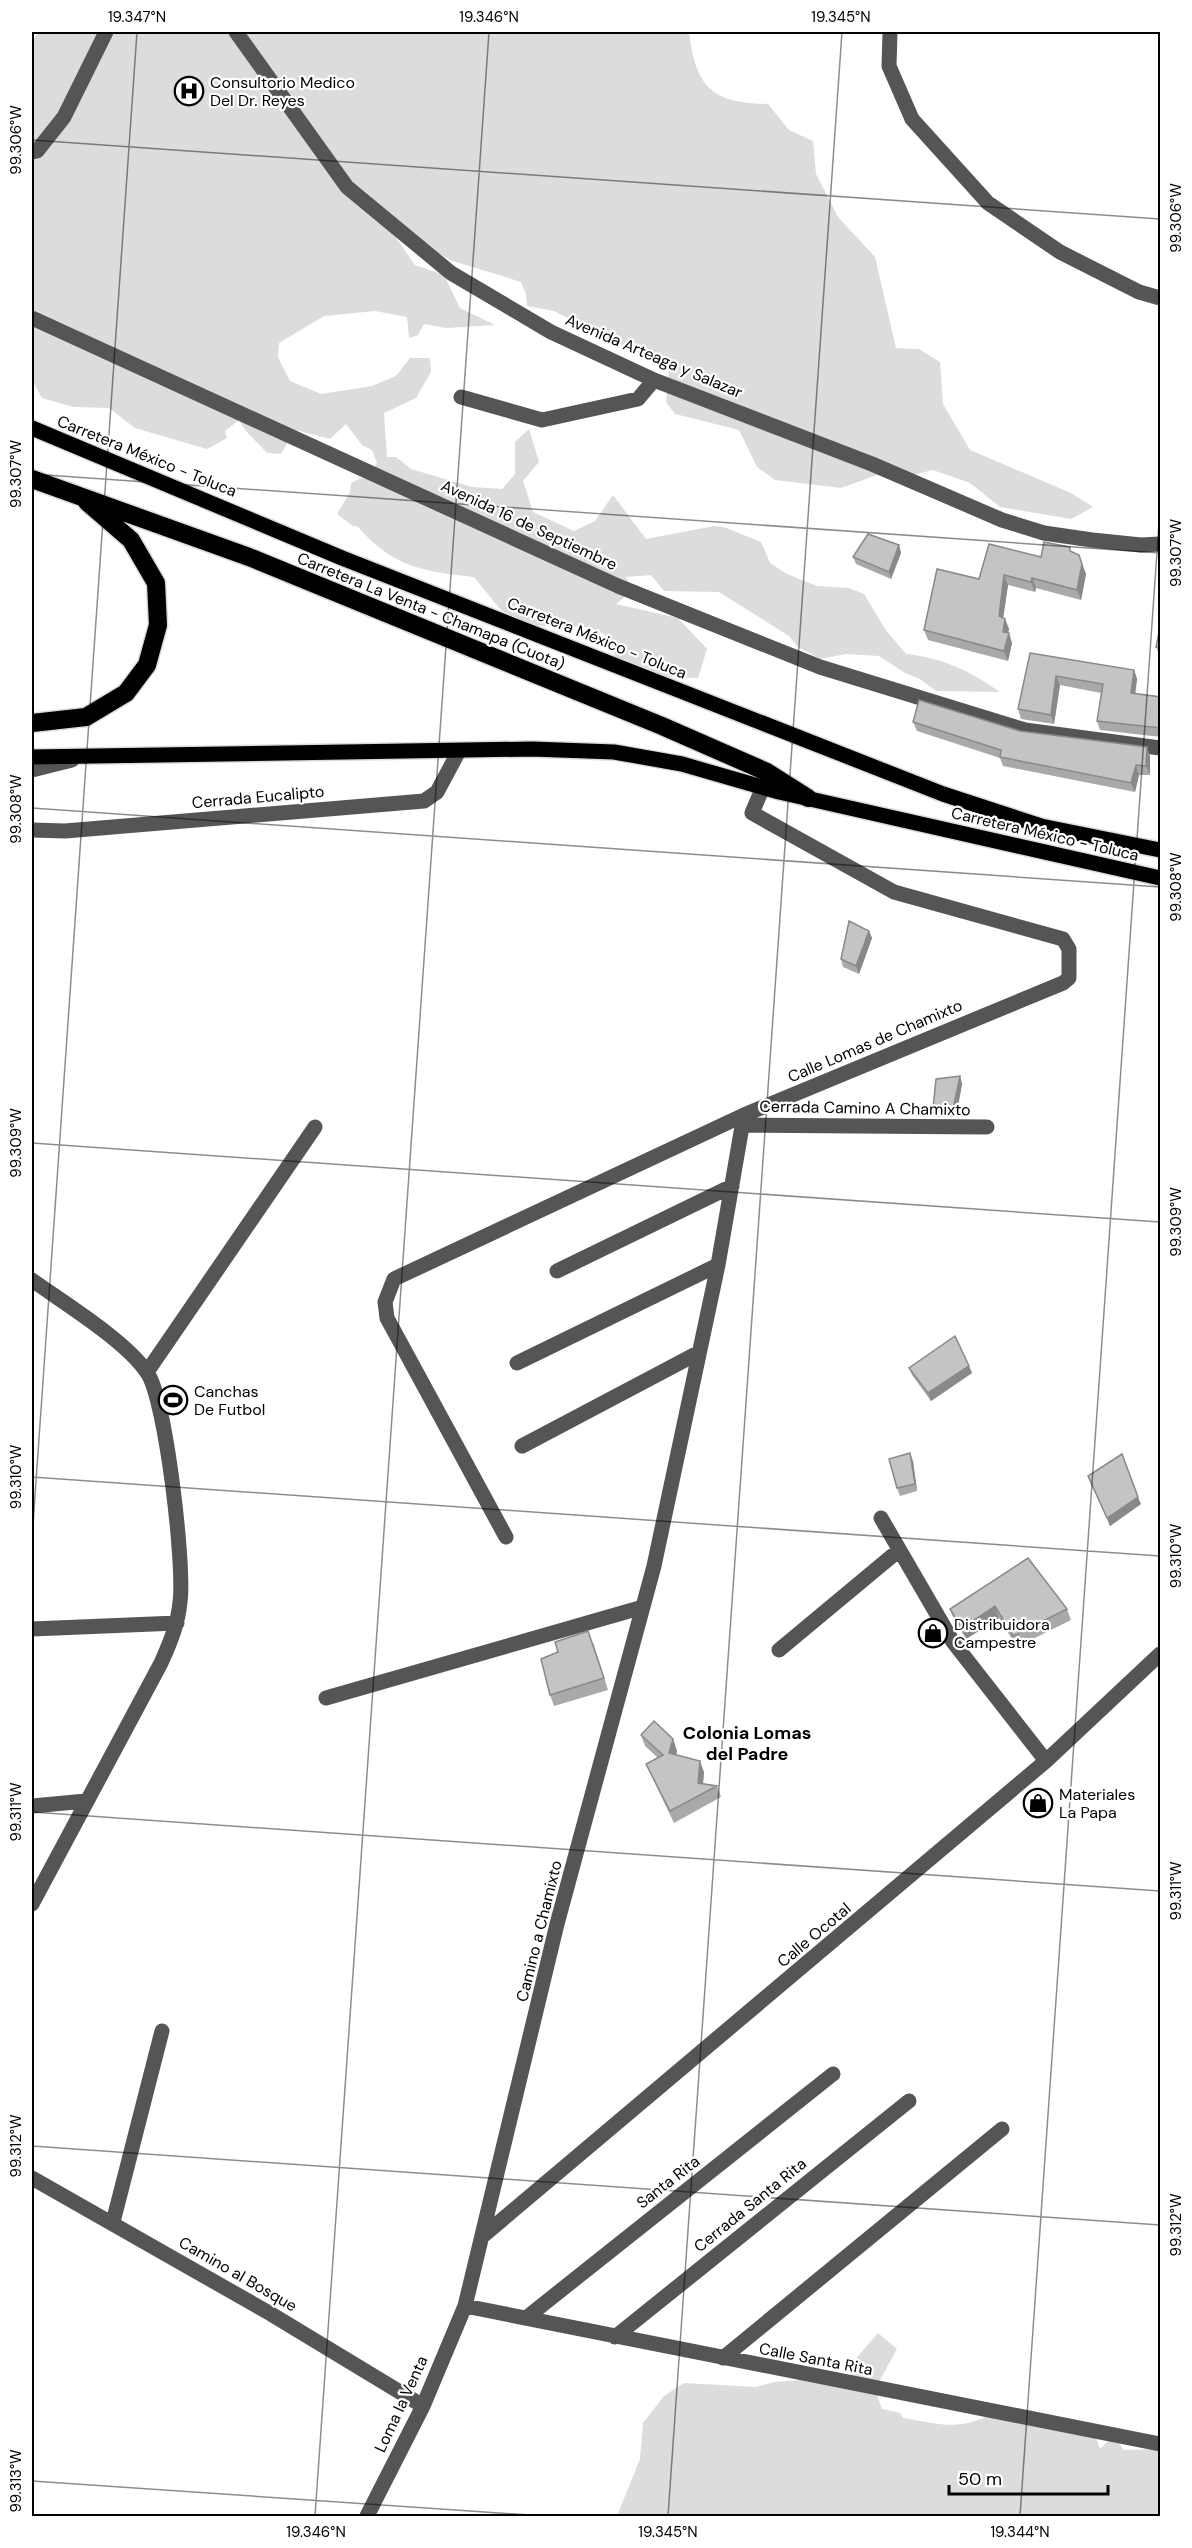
<svg xmlns="http://www.w3.org/2000/svg" width="1192" height="2548" font-family="'DM Sans',sans-serif">
	<style>
		.green { fill: #dcdcdc }
		.lines { fill: none; stroke-linecap: round; stroke-linejoin: round }
		.major-casing { stroke: #dbdbdb; stroke-width: 18 }
		.highway-casing { stroke: #dbdbdb; stroke-width: 21 }
		.minor { stroke: #555; stroke-width: 15 }
		.major { stroke: #000; stroke-width: 15 }
		.highway { stroke: #000; stroke-width: 18 }
		.wall { fill: #a9a9a9 }
		.shaded-wall { fill: #898989 }
		.building { fill: #c4c4c4; stroke: #898989; stroke-width: 1.5 }
		.ticks { fill: none; stroke: #000; stroke-width: 1.5; stroke-opacity: 0.45 }
		.labels { text-anchor: middle; dominant-baseline: central; stroke-width: 4.5; stroke-linejoin: round; paint-order: stroke }
		.poi-label { font-size: 16px; fill: #000; stroke: #fff; text-anchor: start }
		.street-label { font-size: 16px; fill: #000; stroke: #fff }
		.neighbourhood-label { font-size: 18px; font-weight: bold; fill: #000; stroke: #fff }
		.neatline { fill: none; stroke: #000; stroke-width: 2 }
		.ticks-label { font-size: 15px; text-anchor: middle; fill: #000 }
	</style>
	<rect width="100%" height="100%" fill="#fff"/>
	<path class="green" d="M38,32H689C696,88 712,103 768,104L789,130L813,141L816,174L838,217L875,257L896,348L919,349L940,362L943,404L970,450L1071,493L1093,507L1071,519L1000,507L970,483L933,470L905,477L877,475L841,488L775,480L757,467L739,430L675,414L666,402L669,366L604,337L554,311L527,306L526,294L521,282L450,260L414,239L402,222L392,232L415,265L444,275L460,308L495,325L446,328L424,324L418,335L409,338L407,317L375,311L324,316L279,343L278,357L290,381L321,394L372,386L396,376L410,358H430L431,372L416,398L384,413L387,457H396L411,469L472,487L502,489L515,474V442L529,429L539,462L523,481L533,512L574,531L595,521L613,495L646,539L714,526L724,527L761,542L770,563L787,574L817,586L849,588L864,594L885,629L906,654C943,658 970,671 1000,692L936,691L920,679L905,673L879,656L846,654L820,659L798,647L789,636L719,592L664,591L651,575L626,577L632,591L616,604L678,618L707,649L698,678L642,676L620,664L604,634L588,627L521,625L500,609L474,577C422,571 394,568 357,526H353L337,514L350,492L351,483L361,478L370,479L377,463L372,450L362,445L346,424L330,439L295,430L281,454L267,453C257,441 246,434 239,420L225,431L227,438L207,449L135,428L109,408L73,407L42,398L32,380V41Z
		M878,2333L897,2349L875,2389L882,2409L900,2413L903,2418C950,2426 959,2431 1003,2409L1096,2437L1100,2449L1113,2436L1124,2450L1160,2449V2516H617L640,2459L643,2423L664,2396L684,2383L756,2387L774,2382L852,2376L853,2362Z"/>
	<g class="lines">
		<g class="major-casing">
			<path id="major" d="M32,428L342,558L943,794L1041,826L1160,850
				M32,757L532,749L614,752L682,764L779,792L1160,878"/>
		</g>
		<g class="highway-casing">
			<path id="highway" d="M32,479L249,557L662,726L767,772L808,798
				M32,723L86,717L126,693L147,665L158,625L156,583L131,540L87,502"/>
		</g>
		<path class="minor" d="M236,32L347,187L451,273L551,332L654,380L872,464L1002,520L1044,533L1092,540L1141,545L1160,544
			M890,32L889,66L912,119L988,203L1060,252L1139,292L1160,298
			M32,152L37,151L64,117L106,32
			M32,318L618,586L820,667L1025,730L1160,748
			M461,397L542,420L638,399L654,380
			M32,770L72,760
			M32,830L65,831L424,801L437,792L459,751
			M742,1125L987,1127
			M557,1271L732,1186
			M32,1280C64,1303 128,1342 148,1374C166,1403 185,1566 180,1602C178,1624 170,1643 161,1663L32,1904
			M517,1363L718,1265
			M147,1372L315,1127
			M522,1446L698,1353
			M881,1518L953,1642L1046,1761
			M506,1537L387,1318L385,1302L394,1279L744,1115L1063,983L1069,978V949L1063,939L894,892L752,813L763,787
			M32,1629L177,1623
			M779,1650L898,1551
			M326,1698L643,1607
			M32,1806L86,1801
			M32,2178L271,2314L423,2406
			M113,2222L162,2031
			M484,2235L1046,1761L1160,1654
			M465,2306L1160,2444
			M526,2318L833,2074
			M615,2337L909,2101
			M723,2358L1002,2129
			M367,2516L423,2406L465,2306L557,1924L654,1566L718,1265L744,1115"/>
		<use href="#major" class="major"/>
		<use href="#highway" class="highway"/>
	</g>
	<path class="wall" d="M899,545L901,553L891,579L856,564L853,557Z
		M1072,552L1079,555L1086,574L1081,600L1036,588L1035,592L1008,585L1003,618L1005,619L1009,629L1008,633L1012,643L1008,661L928,640L924,630L979,579L1041,557Z
		M1161,622V658L1156,647Z
		M1030,653L1134,670L1137,679L1135,694L1161,697V737L1100,730L1097,721L1101,693L1060,685L1054,724L1021,719L1018,709Z
		M913,722L1020,731L1150,756V775H1139L1135,792L1003,766L1000,758L917,731Z
		M869,931L872,938L859,974L843,967L841,959Z
		M960,1076L962,1084L956,1117H936L933,1109Z
		M969,1366L972,1373L931,1401L912,1375L909,1368Z
		M913,1461L917,1491L900,1496L897,1488Z
		M1088,1476L1141,1504L1110,1526Z
		M1028,1558L1067,1609L1071,1620L1017,1647L999,1618L966,1639L954,1620L950,1609Z
		M593,1642L608,1690L554,1706L550,1695Z
		M641,1735L673,1739L677,1751L676,1755L704,1772L703,1784L717,1786L721,1797L674,1823L651,1775L646,1764L658,1758L645,1746Z"/>
	<path class="shaded-wall" d="M899,545L901,553L891,579L889,572Z
		M1082,564L1086,574L1081,600L1077,590Z
		M1004,575L1008,585L1002,626L999,616Z
		M1032,578L1036,588L1035,592L1031,582Z
		M1005,619L1009,629L1007,639L1009,633L1012,643L1008,661L1004,651L1003,632Z
		M1134,670L1137,679L1134,703L1131,693Z
		M1056,676L1060,685L1054,724L1051,715Z
		M1147,747L1150,756V775L1146,766Z
		M1136,765L1139,775L1135,792L1131,783Z
		M869,931L872,938L859,974L856,966Z
		M960,1076L962,1084L956,1117L953,1109Z
		M969,1366L972,1373L931,1401L928,1393Z
		M910,1453L913,1461L917,1491L915,1484Z
		M1138,1497L1141,1504L1110,1526L1107,1518Z
		M995,1606L999,1618L966,1639L962,1628Z
		M673,1739L677,1751L674,1764L669,1753Z
		M700,1761L704,1772L702,1794L698,1783Z"/>
	<path class="building" d="M868,534L899,545L889,572L853,557Z
		M1044,542L1070,547V551L1079,555L1082,564L1077,590L1032,578L1031,582L1004,575L999,616L1005,619L1003,632L1009,633L1004,651L924,630L937,569L979,579L989,544L1041,557Z
		M1161,622V647H1156Z
		M1030,653L1134,670L1131,693L1161,697V728L1097,721L1103,684L1056,676L1051,715L1018,709Z
		M919,700L1020,731L1147,747L1146,766L1136,765L1131,783L1000,757L1001,750L913,722Z
		M849,921L869,931L856,966L841,959Z
		M960,1076L953,1109H933L936,1079Z
		M955,1336L969,1366L928,1393L909,1368Z
		M910,1453L915,1484L897,1488L889,1459Z
		M1122,1454L1138,1497L1107,1518L1088,1476Z
		M1028,1558L1067,1609L1013,1636L995,1606L962,1628L950,1609Z
		M588,1631L604,1678L550,1695L541,1659L558,1652L555,1642Z
		M654,1721L673,1739L669,1753L700,1761L698,1783L717,1786L670,1811L646,1764L663,1755L641,1735Z"/>
	<path class="ticks" d="M32,140L1160,219M32,474L1160,553M32,808L1160,887M32,1143L1160,1222M32,1477L1160,1556M32,1539L137,32M32,1812L1160,1891M32,2146L1160,2225M32,2481L544,2516M315,2516L489,32M668,2516L842,32M1020,2516L1160,509"/>
	<defs>
		<g id="hospital-ring" transform="scale(1.5)"><circle r="9.5" fill="#fff" stroke="#000" stroke-width="1.5"/><path d="M-5-5h3v3.5h4V-5h3V5h-3V1.5h-4V5h-3Z" fill="#000"/></g>
		<g id="stadium-ring" transform="scale(1.5)"><circle r="9.5" fill="#fff" stroke="#000" stroke-width="1.5"/><path d="M0-5a6.5 5 0 1 0 0 10a6.5 5 0 1 0 0-10ZM-3.5-1.8h7v3.6h-7Z" fill="#000"/></g>
		<g id="shop-ring" transform="scale(1.5)"><circle r="9.5" fill="#fff" stroke="#000" stroke-width="1.5"/><path d="M-5-2.5h2.3a2.7 3.5 0 0 1 5.4 0H5L5.5 6h-11ZM-1.5-2.5h3a1.5 2.3 0 0 0-3 0Z" fill="#000"/></g>
	</defs>
	<g fill-rule="evenodd">
		<use href="#hospital-ring" x="189" y="91"/>
		<use href="#stadium-ring" x="173" y="1400"/>
		<use href="#shop-ring" x="933" y="1633"/>
		<use href="#shop-ring" x="1038" y="1803"/>
	</g>
	<g class="labels">
		<g class="poi-label">
			<text x="210" y="82">Consultorio Medico<tspan x="210" dy="18">Del Dr. Reyes</tspan></text>
			<text x="194" y="1391">Canchas<tspan x="194" dy="18">De Futbol</tspan></text>
			<text x="954" y="1624">Distribuidora<tspan x="954" dy="18">Campestre</tspan></text>
			<text x="1059" y="1794">Materiales<tspan x="1059" dy="18">La Papa</tspan></text>
		</g>
		<g class="street-label">
			<text transform="translate(654 356) rotate(23)">Avenida Arteaga y Salazar</text>
			<text transform="translate(147 456) rotate(22)">Carretera México - Toluca</text>
			<text transform="translate(529 525) rotate(25)">Avenida 16 de Septiembre</text>
			<text transform="translate(431 611) rotate(22)">Carretera La Venta - Chamapa (Cuota)</text>
			<text transform="translate(597 638) rotate(22)">Carretera México - Toluca</text>
			<text transform="translate(258 797) rotate(-5)">Cerrada Eucalipto</text>
			<text transform="translate(1045 834) rotate(13)">Carretera México - Toluca</text>
			<text transform="translate(875 1041) rotate(-23)">Calle Lomas de Chamixto</text>
			<text transform="translate(865 1108) rotate(1)">Cerrada Camino A Chamixto</text>
			<text transform="translate(539 1931) rotate(-76)">Camino a Chamixto</text>
			<text transform="translate(814 1935) rotate(-40)">Calle Ocotal</text>
			<text transform="translate(668 2182) rotate(-38)">Santa Rita</text>
			<text transform="translate(750 2205) rotate(-39)">Cerrada Santa Rita</text>
			<text transform="translate(238 2274) rotate(30)">Camino al Bosque</text>
			<text transform="translate(816 2359) rotate(11)">Calle Santa Rita</text>
			<text transform="translate(401 2404) rotate(-65)">Loma la Venta</text>
		</g>
		<g class="neighbourhood-label">
			<text x="747" y="1733">Colonia Lomas<tspan x="747" dy="21">del Padre</tspan></text>
		</g>
	</g>
	<rect width="1192" height="2548" fill="none" stroke="#ffffff" stroke-width="66"/>
	<path d="M949 2485v9h159v-9" fill="none" stroke="#000000" stroke-width="3"/>
	<text x="958" y="2485" font-size="18" fill="#000000" stroke="#ffffff" stroke-width="4.5" paint-order="stroke">50 m</text>
	<rect x="33" y="33" width="1126" height="2482" class="neatline"/>
	<g class="ticks-label">
		<text x="137" y="22">19.347°N</text>
		<text x="489" y="22">19.346°N</text>
		<text x="841" y="22">19.345°N</text>
		<text transform="translate(16 140) rotate(-90)" y="5">99.306°W</text>
		<text transform="translate(1176 218) rotate(-90)" y="5">99.306°W</text>
		<text transform="translate(16 474) rotate(-90)" y="5">99.307°W</text>
		<text transform="translate(1176 553) rotate(-90)" y="5">99.307°W</text>
		<text transform="translate(16 809) rotate(-90)" y="5">99.308°W</text>
		<text transform="translate(1176 887) rotate(-90)" y="5">99.308°W</text>
		<text transform="translate(16 1143) rotate(-90)" y="5">99.309°W</text>
		<text transform="translate(1176 1222) rotate(-90)" y="5">99.309°W</text>
		<text transform="translate(16 1477) rotate(-90)" y="5">99.310°W</text>
		<text transform="translate(1176 1556) rotate(-90)" y="5">99.310°W</text>
		<text transform="translate(16 1812) rotate(-90)" y="5">99.311°W</text>
		<text transform="translate(1176 1891) rotate(-90)" y="5">99.311°W</text>
		<text transform="translate(16 2146) rotate(-90)" y="5">99.312°W</text>
		<text transform="translate(1176 2225) rotate(-90)" y="5">99.312°W</text>
		<text transform="translate(16 2481) rotate(-90)" y="5">99.313°W</text>
		<text x="316" y="2537">19.346°N</text>
		<text x="668" y="2537">19.345°N</text>
		<text x="1020" y="2537">19.344°N</text>
	</g>
</svg>
